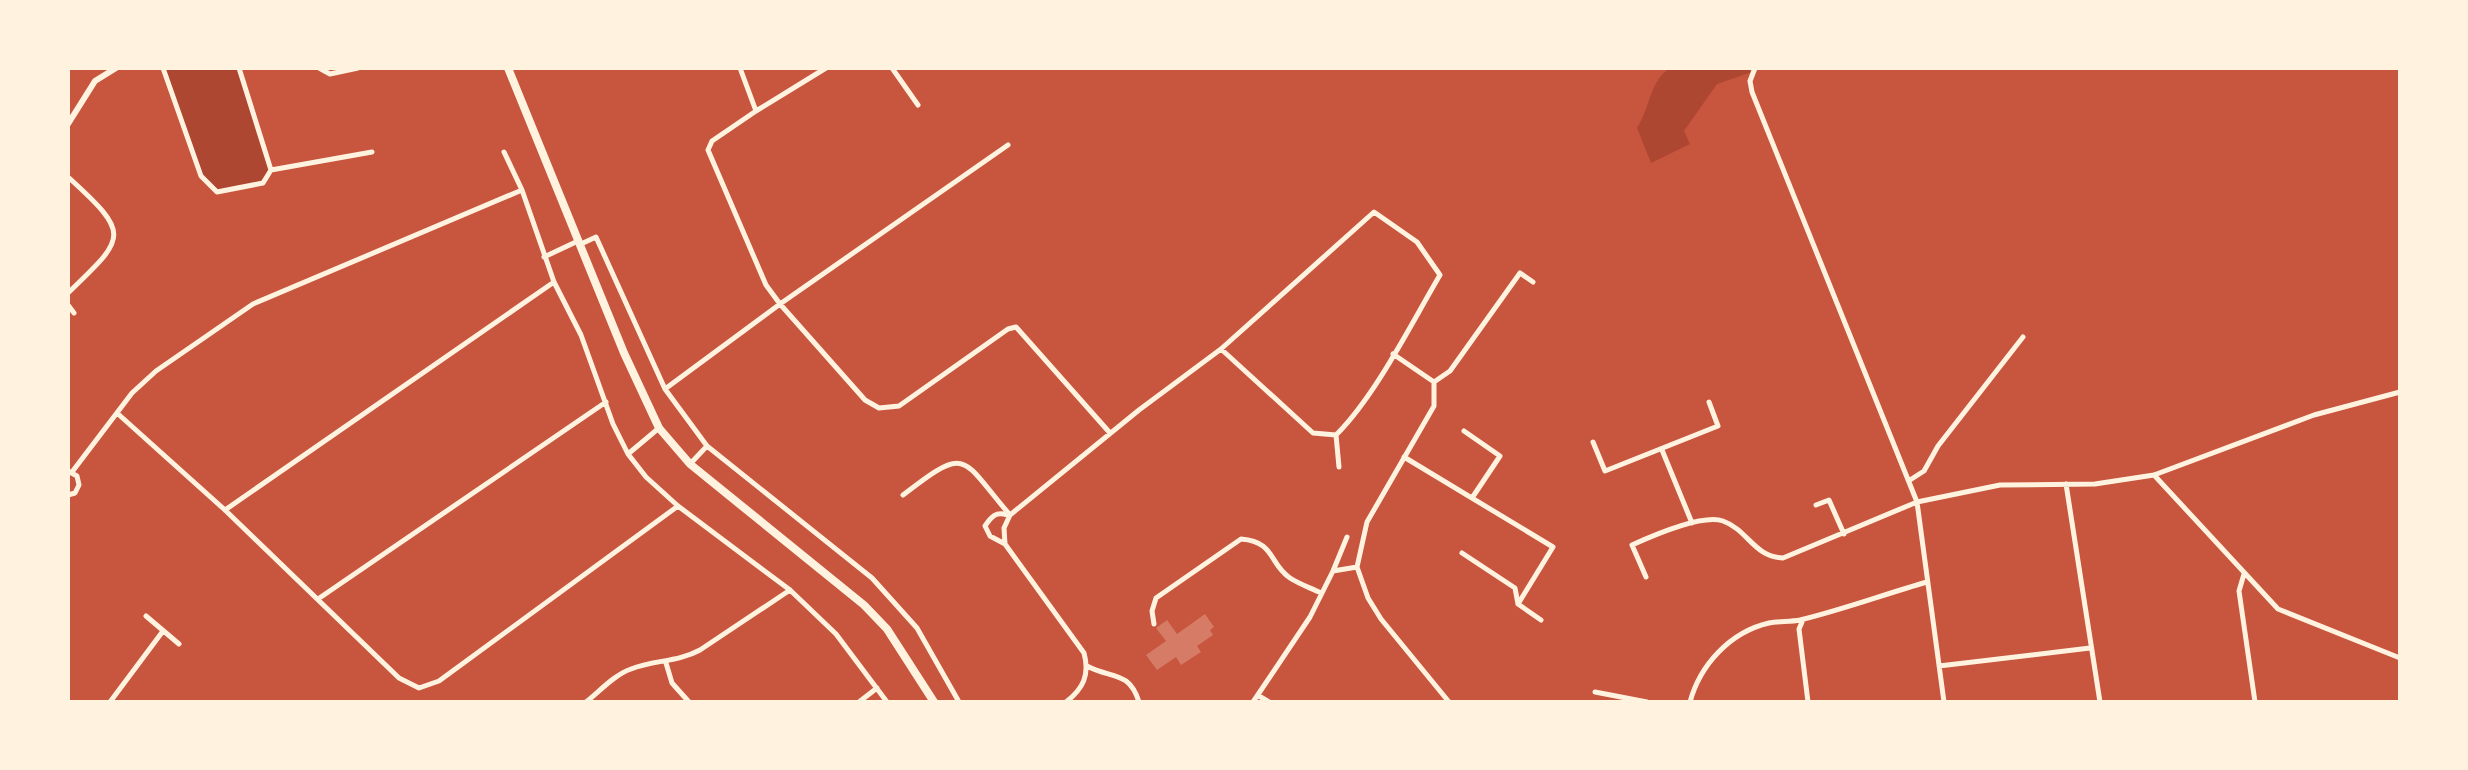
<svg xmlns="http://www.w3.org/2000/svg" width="2468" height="770" font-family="Rubik,sans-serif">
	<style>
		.green { fill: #ae4732 }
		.building { fill: #d67c66 }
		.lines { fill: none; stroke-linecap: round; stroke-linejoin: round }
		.minor { stroke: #fff3e0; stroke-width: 5 }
		.tertiary { stroke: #fff3e0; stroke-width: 6 }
		.primary { stroke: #fff3e0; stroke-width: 8 }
	</style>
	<rect width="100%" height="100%" fill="#c8553d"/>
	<path class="green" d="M163,68H239L271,170L263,183L217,192L201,176Z
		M1670,68H1746L1752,72L1717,84L1684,131L1690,144L1651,163L1637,128C1650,108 1650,80 1670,68Z"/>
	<path class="building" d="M1205,614L1214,627L1210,630L1213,635L1197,646L1201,652L1181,665L1176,657L1157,670L1146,655L1166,641L1156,628L1167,620L1177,634Z"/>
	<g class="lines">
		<path class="minor" d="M163,68L201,176L217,192L263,183L271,170L239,68
			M319,68L330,74L358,68
			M740,68L756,111L712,141L708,150L766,285L780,304L865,400L879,408L899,406L1008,329L1016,327L1110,433
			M892,68L918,105
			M1755,68L1750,81L1752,92L1917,502L1944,702
			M756,111L826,68
			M504,152L522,190L554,282L581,335L613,424L628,454L646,477L678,506L790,590L836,634L887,702
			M271,170L372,152
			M68,177C132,235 126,237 68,293
			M581,244L596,237L665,389L707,446L690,464
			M544,257L578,241
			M68,305L74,313
			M1393,354L1434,382
			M1434,382V406L1367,522L1357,567L1368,598L1381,619L1449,702
			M1434,382L1450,371L1520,273L1533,282
			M665,389L780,304L1008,145
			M117,413L225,510L399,678L419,688L439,681L678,506
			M1464,431L1500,456L1472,498
			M1336,435L1339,467
			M1593,442L1605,471L1718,426L1709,402
			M707,446L872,578L917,628L959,702
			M1662,450L1692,523
			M628,454L659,428
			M1404,457L1553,547L1518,604
			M68,471L77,476L79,485L75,493L68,495
			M72,472L132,393L156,371L253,304L522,190
			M2154,475L2278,609L2400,658
			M1910,480L1924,471L1938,446L2023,337
			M2066,484L2100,702
			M903,495C969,444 960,457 1010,515
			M1816,505L1829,500L1844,534
			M225,510L554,282
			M1005,544L990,536L985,526C991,517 996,511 1007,515
			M1462,553L1515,588L1518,604L1541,620
			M1333,571L1347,537
			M2244,574L2239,591L2255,702
			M1646,577L1632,545C1652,536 1703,514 1723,521C1748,530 1754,557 1783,558L1917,502L2000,485L2095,484L2154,475L2314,415L2400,392
			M318,599L606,402
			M146,616L179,644
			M1802,622L1799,629L1808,702
			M1154,624L1152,611L1156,598L1241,539C1276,542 1268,563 1290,578C1299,584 1311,588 1321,593
			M666,663L672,683L689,702
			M1087,666C1111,679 1129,670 1139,702
			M1939,666L2090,648
			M1595,692L1647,702
			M1259,696L1269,702
			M110,702L163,631
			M586,702C600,691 614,675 631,669C654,660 678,662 700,650L790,590
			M859,702L877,688
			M1066,702C1083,689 1090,675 1084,653L1005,544L1004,528L1010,515L1139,410L1221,349L1374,212L1417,242L1440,275C1411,324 1376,395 1336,435L1313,433L1221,349
			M1253,702L1310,617L1333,571L1357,567
			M1690,702C1700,665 1730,632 1769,623C1779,621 1790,622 1800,620C1842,610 1885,594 1927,582"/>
		<path class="tertiary" d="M68,124L95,81L116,68"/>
		<path class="primary" d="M508,68L624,353L659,428L690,464L864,605L887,629L934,702"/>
	</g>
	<rect width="2468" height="770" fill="none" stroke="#fff3e0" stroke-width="140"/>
</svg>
